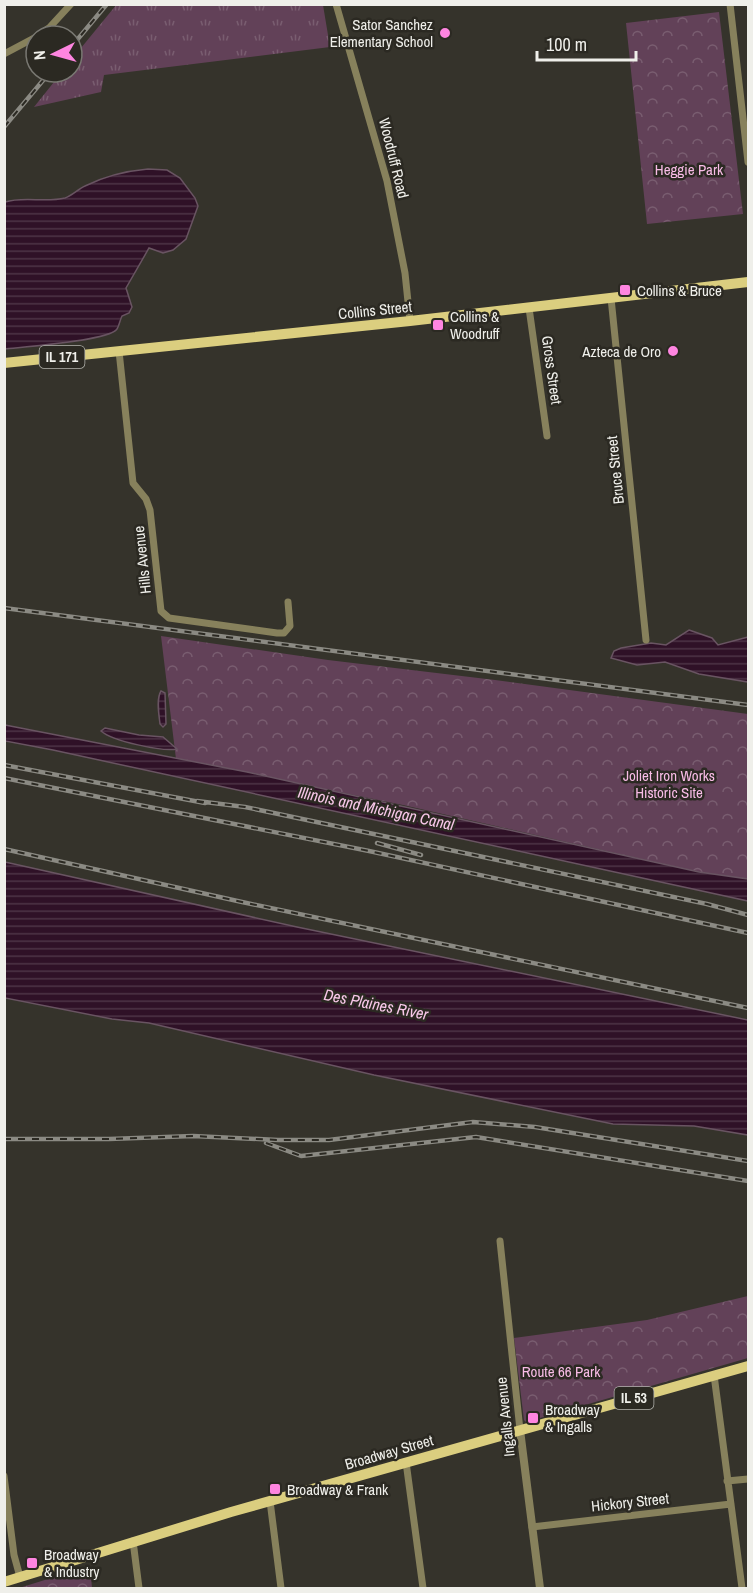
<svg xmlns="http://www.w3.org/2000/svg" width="753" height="1593" font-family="'Archivo Narrow',sans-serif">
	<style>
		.grass { fill: url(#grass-tufts) }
		.forest { fill: url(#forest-crowns) }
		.water { fill: url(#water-rules); stroke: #695462; stroke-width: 1.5 }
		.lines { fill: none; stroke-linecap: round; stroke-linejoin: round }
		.minor { stroke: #87815c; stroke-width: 7 }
		.tertiary { stroke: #87815c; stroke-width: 8 }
		.primary { stroke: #dbce7f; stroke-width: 10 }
		.rail-casing { stroke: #8b8a83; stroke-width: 4.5 }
		.rail { stroke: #2b2922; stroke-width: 2; stroke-dasharray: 7; stroke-linecap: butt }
		.poi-dot { fill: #fe85e0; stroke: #2b2922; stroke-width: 2 }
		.labels { text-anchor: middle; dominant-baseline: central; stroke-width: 5; stroke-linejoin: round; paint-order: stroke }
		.shield { fill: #2b2922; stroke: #b4b4ae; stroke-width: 1.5 }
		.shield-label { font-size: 14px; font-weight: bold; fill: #efefea }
		.poi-label { font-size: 15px; fill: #efefea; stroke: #2b2922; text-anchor: start }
		.street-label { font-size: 15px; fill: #efefea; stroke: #2b2922 }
		.park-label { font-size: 15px; fill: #f9bce7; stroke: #2b2922 }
		.water-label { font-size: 16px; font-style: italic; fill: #f9c8ea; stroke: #2b2922 }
	</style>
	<defs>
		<pattern id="grass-tufts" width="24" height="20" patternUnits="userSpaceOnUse" patternTransform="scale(1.5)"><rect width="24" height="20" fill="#624158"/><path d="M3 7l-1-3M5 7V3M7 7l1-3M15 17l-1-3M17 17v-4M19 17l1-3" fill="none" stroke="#795d70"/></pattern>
		<pattern id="forest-crowns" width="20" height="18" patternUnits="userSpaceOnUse" patternTransform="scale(1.5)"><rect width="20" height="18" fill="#624158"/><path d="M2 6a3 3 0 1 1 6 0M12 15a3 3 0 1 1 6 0" fill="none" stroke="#795d70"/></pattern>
		<pattern id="water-rules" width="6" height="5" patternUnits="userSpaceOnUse" patternTransform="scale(1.5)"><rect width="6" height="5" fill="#2f1127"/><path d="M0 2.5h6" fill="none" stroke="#4d3446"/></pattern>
	</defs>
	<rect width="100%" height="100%" fill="#35332b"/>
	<path class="grass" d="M117,4L323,5L330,47L104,75L101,92L34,107L62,72H72V59Z"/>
	<path class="forest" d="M719,12L743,214L647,224L626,23Z
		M161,636L328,660L495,680L748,714V879L699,872L403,805L176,759Z
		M748,1296V1358L526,1422L524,1420L514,1338L647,1320Z
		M90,1566L92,1588H19Z"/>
	<path class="water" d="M148,169L167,170L180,178L195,198L198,206L186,239L173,250L163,253L149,248L126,288L132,307L129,313L122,316C120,320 119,326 117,329C109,341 22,347 5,349V202C24,196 45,203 65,198C72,196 78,189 85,186C105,176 126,171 148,169Z
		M689,630L712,638L718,645L748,637V682L699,674L665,662L637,665L611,658L614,651L621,648L651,643L666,645Z
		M161,691L165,693L166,724L163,727L160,724C159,715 156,699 161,691Z
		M5,725L247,772L699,872L748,879V901L53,750L5,741Z
		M105,728L139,735L163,737L177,749C163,752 112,741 101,731Z
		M5,862L297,927L748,1020V1135L694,1126L613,1124L374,1075L149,1023L112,1019L5,998Z"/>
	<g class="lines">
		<path class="minor" d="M336,4L387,181L405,273L410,321
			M730,4L748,162
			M37,36L49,28L71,4
			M4,54L36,37
			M611,298L646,640
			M529,308L547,436
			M119,351L133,483L146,499L150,510L161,611L169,618L277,633H284L290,626L288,602
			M500,1241L520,1430
			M714,1375L742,1588
			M406,1462L423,1588
			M4,1476L14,1555L20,1577
			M727,1481L748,1479
			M270,1501L281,1588
			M532,1527L731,1504
			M133,1541L139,1588"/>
		<path class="tertiary" d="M520,1430L540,1588"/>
		<path class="primary" d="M4,363L410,321L748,282
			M4,1582L231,1512L748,1366"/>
		<g class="rail-casing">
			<path id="rail" d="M72,46L107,4
				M4,127L50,72
				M4,608L748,705
				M4,765L205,803
				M4,778L369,851L748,933
				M197,801L245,807L707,904L748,915
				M377,843L421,855
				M4,849L242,902L748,1008
				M4,1139H109L193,1136L278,1140H329L473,1122L535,1127L748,1161
				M266,1143L301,1156L476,1137L748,1181"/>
		</g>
		<use href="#rail" class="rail"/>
	</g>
	<g class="poi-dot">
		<circle cx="445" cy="33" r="6"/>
		<rect x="619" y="284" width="12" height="12" rx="3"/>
		<rect x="432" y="319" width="12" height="12" rx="3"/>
		<circle cx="673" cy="351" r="6"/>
		<rect x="527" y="1412" width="12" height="12" rx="3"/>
		<rect x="269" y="1483" width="12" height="12" rx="3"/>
		<rect x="26" y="1557" width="12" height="12" rx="3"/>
	</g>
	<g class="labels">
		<g class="shield">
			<rect x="39.5" y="346" width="45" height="22" rx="4.5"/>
			<rect x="614.5" y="1387" width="39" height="22" rx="4.5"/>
		</g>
		<g class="shield-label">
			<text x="62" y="357">IL 171</text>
			<text x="634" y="1398">IL 53</text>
		</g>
		<g class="poi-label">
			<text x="433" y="24" text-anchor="end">Sator Sanchez<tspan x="433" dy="17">Elementary School</tspan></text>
			<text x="637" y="290">Collins &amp; Bruce</text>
			<text x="450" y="316">Collins &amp;<tspan x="450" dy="17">Woodruff</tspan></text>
			<text x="661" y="351" text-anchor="end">Azteca de Oro</text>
			<text x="545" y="1409">Broadway<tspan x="545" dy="17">&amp; Ingalls</tspan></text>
			<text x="287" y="1489">Broadway &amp; Frank</text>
			<text x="44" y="1554">Broadway<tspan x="44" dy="17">&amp; Industry</tspan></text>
		</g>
		<g class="street-label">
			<text transform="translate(394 158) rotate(76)">Woodruff Road</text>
			<text transform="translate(375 310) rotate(-6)">Collins Street</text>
			<text transform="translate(552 370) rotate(82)">Gross Street</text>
			<text transform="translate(615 470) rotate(-96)">Bruce Street</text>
			<text transform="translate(142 560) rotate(-96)">Hills Avenue</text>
			<text transform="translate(505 1417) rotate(-96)">Ingalls Avenue</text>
			<text transform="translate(389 1452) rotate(-16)">Broadway Street</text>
			<text transform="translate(630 1502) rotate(-6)">Hickory Street</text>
		</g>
		<g class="park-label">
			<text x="689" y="169">Heggie Park</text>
			<text x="669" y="775">Joliet Iron Works<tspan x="669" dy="17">Historic Site</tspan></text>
			<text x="561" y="1371">Route 66 Park</text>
		</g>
		<g class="water-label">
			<text transform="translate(376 808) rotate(12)">Illinois and Michigan Canal</text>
			<text transform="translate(376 1004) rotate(11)">Des Plaines River</text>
		</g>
	</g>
	<rect width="753" height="1593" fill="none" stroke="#efefea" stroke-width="12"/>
	<g transform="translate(54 54) rotate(265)"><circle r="28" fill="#2b2922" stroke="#797872" stroke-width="1.5"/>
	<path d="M0-4.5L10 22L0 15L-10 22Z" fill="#fe85e0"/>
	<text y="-9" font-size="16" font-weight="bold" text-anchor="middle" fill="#efefea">N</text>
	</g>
	<path d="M537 51v9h99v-9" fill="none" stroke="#efefea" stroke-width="3"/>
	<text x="546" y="51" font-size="18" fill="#efefea" stroke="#2b2922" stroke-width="4.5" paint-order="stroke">100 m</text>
</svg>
